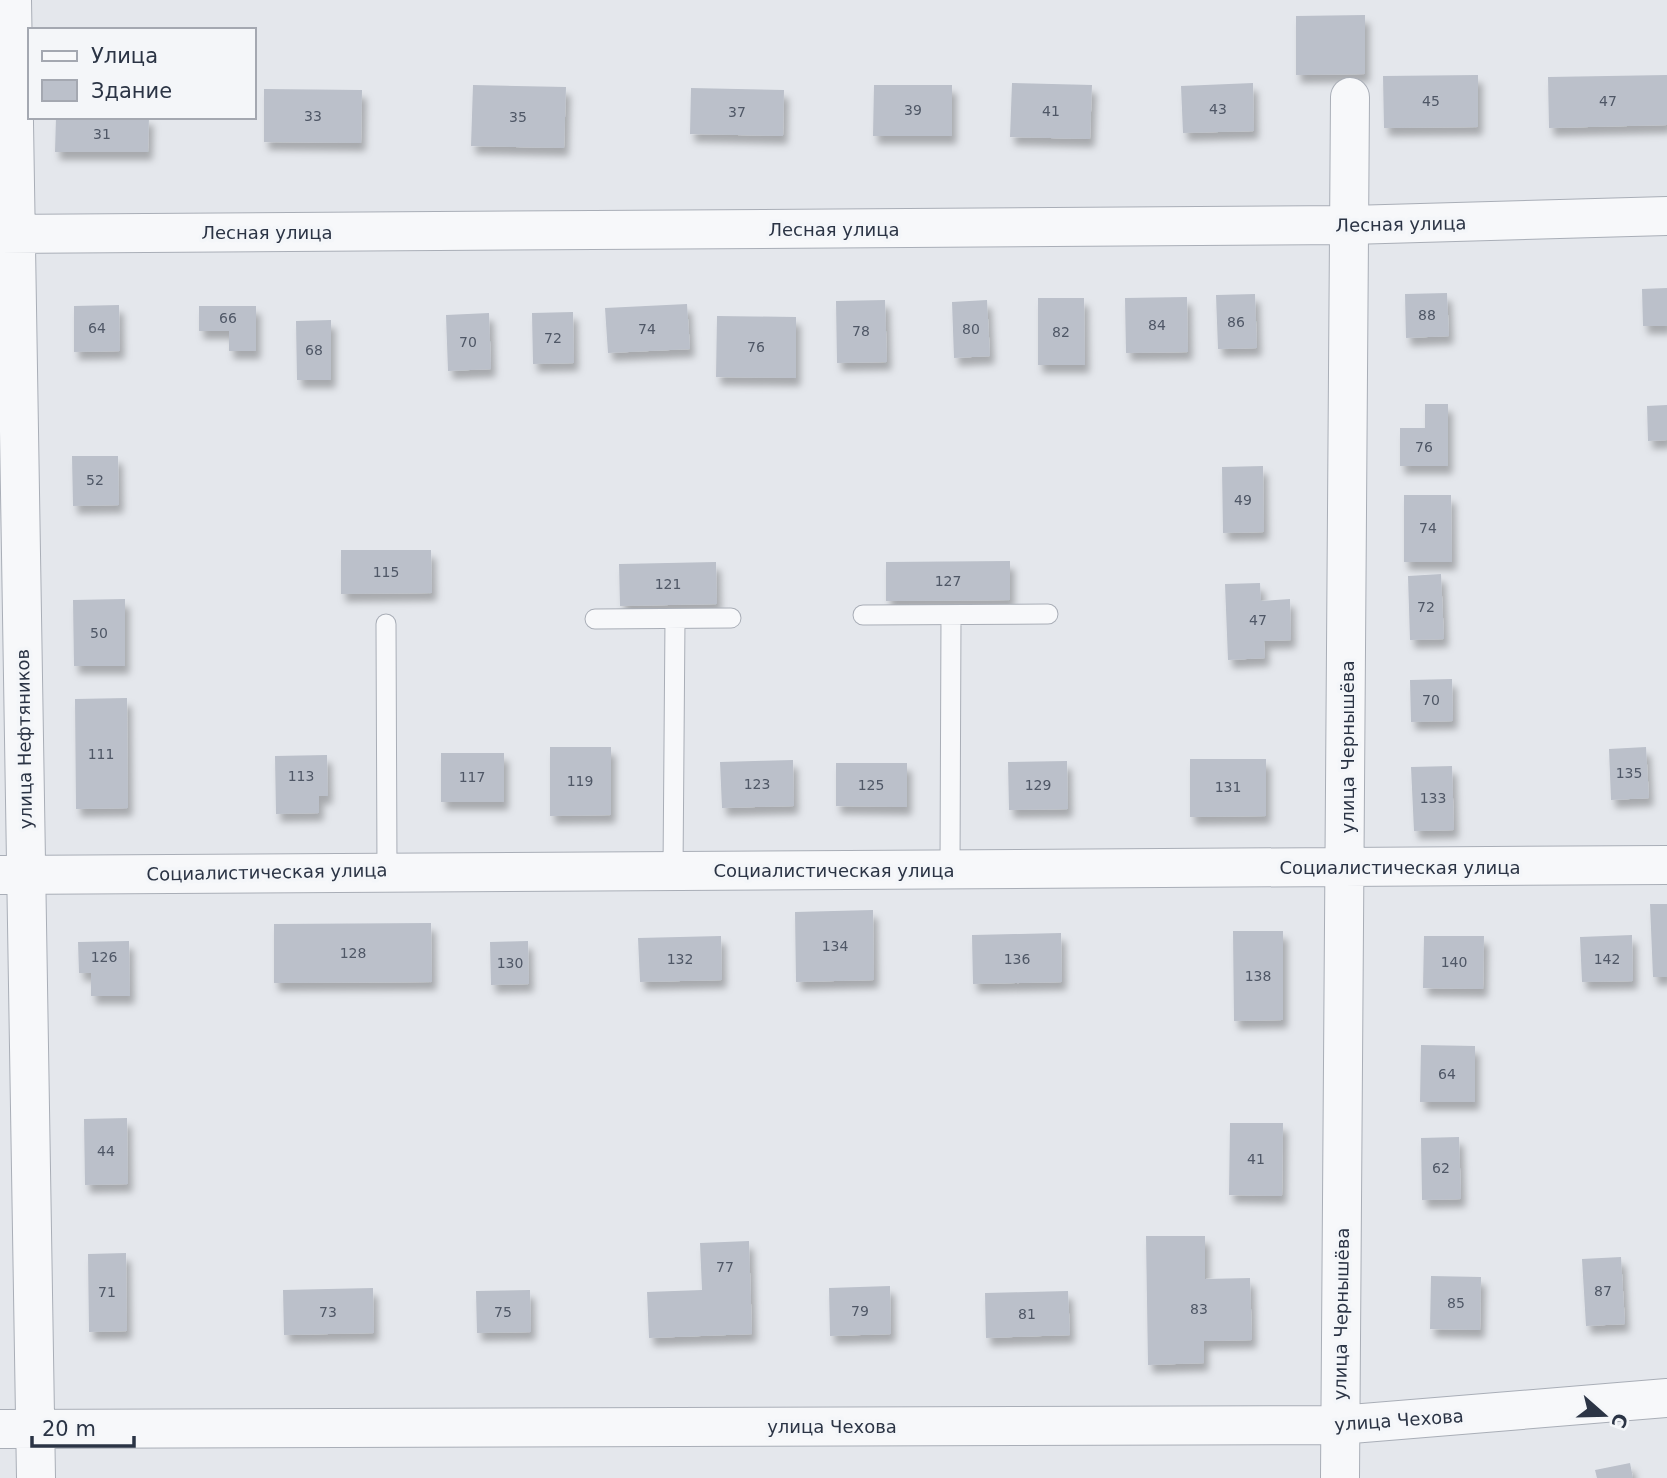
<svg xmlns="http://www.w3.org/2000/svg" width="1667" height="1478" font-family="'DejaVu Sans',sans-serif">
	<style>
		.building { fill: #bbc0ca; filter: url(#shadow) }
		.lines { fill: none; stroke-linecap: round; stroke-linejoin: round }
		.lane-casing { stroke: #a9aeb7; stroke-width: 21 }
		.street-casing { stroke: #a9aeb7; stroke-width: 40 }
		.lane { stroke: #f7f8fa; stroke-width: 19 }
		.street { stroke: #f7f8fa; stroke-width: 38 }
		.labels { text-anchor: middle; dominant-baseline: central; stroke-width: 7; stroke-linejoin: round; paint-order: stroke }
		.number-label { font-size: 14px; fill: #4f5766 }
		.street-label { font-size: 18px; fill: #2b3445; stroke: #f4f6f9 }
	</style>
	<defs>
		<filter id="shadow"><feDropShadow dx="4.5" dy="8" stdDeviation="3.5" flood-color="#0004"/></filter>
	</defs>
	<rect width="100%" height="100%" fill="#e4e7ec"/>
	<path class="building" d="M1365,15V74L1296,75V16Z
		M1478,75V127L1384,128L1383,76Z
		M1667,75V125L1549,128L1548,77Z
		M1012,83L1092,85L1090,139L1010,137Z
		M1253,83L1254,131L1183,133L1181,86Z
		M473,85L566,87L564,148L471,146Z
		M874,85H952V136H873Z
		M691,88L784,90L783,136L690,134Z
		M264,89L362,90L361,143L264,142Z
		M56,117H149L148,152H55Z
		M1667,288V326H1643L1642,289Z
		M1447,293L1449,336L1406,338L1405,294Z
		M1255,294L1257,348L1218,349L1216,295Z
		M1187,297L1188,352L1126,353L1125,298Z
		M1038,298H1084L1085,365H1038Z
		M885,300L887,362L837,363L836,301Z
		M987,300L990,356L954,358L952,302Z
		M687,304L690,349L608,353L605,308Z
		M119,305L120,351L74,352V306Z
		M199,306H256V351H229V331H199Z
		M573,312L574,363L533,364L532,313Z
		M489,313L491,369L448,371L446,315Z
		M717,316L796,317V378L716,377Z
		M331,320V380H297L296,321Z
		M1425,404H1448V466H1400V428H1425Z
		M1667,405V440L1648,441L1647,406Z
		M72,456H118L119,505L73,506Z
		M1263,466L1264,532L1223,533L1222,467Z
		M1404,495H1451L1452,562H1404Z
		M341,550H431L432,593L341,594Z
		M1010,561V600L886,601V562Z
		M716,562L717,604L620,606L619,564Z
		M1441,574L1444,639L1410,640L1408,576Z
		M1260,583L1261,601L1290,599L1291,640L1264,641L1265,658L1228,660L1225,584Z
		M125,599V666H74L73,600Z
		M1452,679L1453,721L1411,722L1410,680Z
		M127,698L128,808L76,809L75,699Z
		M550,747H611V815L550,816Z
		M1646,747L1649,798L1611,800L1609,749Z
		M441,753H504V802H441Z
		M327,755L328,796H319V813L276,814L275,756Z
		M1190,759H1266V816L1190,817Z
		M793,760L794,806L722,808L720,762Z
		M1067,761L1068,809L1009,810L1008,762Z
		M836,763H907V807L836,806Z
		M1452,766L1454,830L1414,831L1411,767Z
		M1650,904H1667V977H1653Z
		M873,910L874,980L796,982L795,912Z
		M431,923L432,982L274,983V924Z
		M1233,931H1283V1020L1234,1021Z
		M1061,933L1062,982L973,984L972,935Z
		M1632,935L1633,981L1582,982L1580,937Z
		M721,936L722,980L640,982L638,938Z
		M1424,936H1484L1483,989L1423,988Z
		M129,941L130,996H91V973H79L78,942Z
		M528,941L529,984L491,985L490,942Z
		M1421,1045L1475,1046V1102H1420Z
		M127,1118L128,1184L85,1185L84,1119Z
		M1230,1123H1283L1282,1196L1229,1195Z
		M1459,1137L1461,1199L1422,1200L1421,1138Z
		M1146,1236H1205V1279L1250,1278L1252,1340L1204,1341V1363L1148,1365Z
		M749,1241L752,1334L649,1338L647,1292L702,1290L700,1243Z
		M126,1253L127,1331L89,1332L88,1254Z
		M1621,1257L1625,1324L1586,1326L1582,1259Z
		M1431,1276L1481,1277L1480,1330L1430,1329Z
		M890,1286L891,1334L830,1336L829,1288Z
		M373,1288L374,1333L284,1335L283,1290Z
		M530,1290L531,1332L477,1333L476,1291Z
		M1068,1291L1070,1335L986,1338L985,1293Z
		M1630,1463L1633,1478H1597L1595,1470Z"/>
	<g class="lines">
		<g class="lane-casing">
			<path id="lane" d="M863,615L1048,614
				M595,619L731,618
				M386,624L387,871
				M950,870L951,615
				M673,871L675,619"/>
		</g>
		<g class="street-casing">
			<path id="street" d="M12,0L36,1478
				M0,234L1350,225L1667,216
				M0,875L1667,865
				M0,1429L1339,1425L1667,1398
				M1340,1478L1350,97"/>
		</g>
		<use href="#lane" class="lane"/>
		<use href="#street" class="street"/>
	</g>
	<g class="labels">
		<g class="number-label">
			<text x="1431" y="101">45</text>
			<text x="1608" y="101">47</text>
			<text x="1218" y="109">43</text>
			<text x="913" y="110">39</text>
			<text x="1051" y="111">41</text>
			<text x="737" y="112">37</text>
			<text x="313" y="116">33</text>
			<text x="518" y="117">35</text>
			<text x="102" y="134">31</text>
			<text x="1427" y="315">88</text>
			<text x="228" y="318">66</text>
			<text x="1236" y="322">86</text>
			<text x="1157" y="325">84</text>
			<text x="97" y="328">64</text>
			<text x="647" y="329">74</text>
			<text x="971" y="329">80</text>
			<text x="861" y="331">78</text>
			<text x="1061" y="332">82</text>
			<text x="553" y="338">72</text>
			<text x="468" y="342">70</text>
			<text x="756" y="347">76</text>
			<text x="314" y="350">68</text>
			<text x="1424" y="447">76</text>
			<text x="95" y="480">52</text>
			<text x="1243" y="500">49</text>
			<text x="1428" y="528">74</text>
			<text x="386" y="572">115</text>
			<text x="948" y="581">127</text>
			<text x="668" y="584">121</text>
			<text x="1426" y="607">72</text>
			<text x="1258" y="620">47</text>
			<text x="99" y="633">50</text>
			<text x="1431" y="700">70</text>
			<text x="101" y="754">111</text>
			<text x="1629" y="773">135</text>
			<text x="301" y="776">113</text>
			<text x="472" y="777">117</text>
			<text x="580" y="781">119</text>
			<text x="757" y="784">123</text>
			<text x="871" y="785">125</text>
			<text x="1038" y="785">129</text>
			<text x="1228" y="787">131</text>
			<text x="1433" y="798">133</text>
			<text x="835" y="946">134</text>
			<text x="353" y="953">128</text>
			<text x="104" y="957">126</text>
			<text x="680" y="959">132</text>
			<text x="1017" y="959">136</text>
			<text x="1607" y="959">142</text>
			<text x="1454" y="962">140</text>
			<text x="510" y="963">130</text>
			<text x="1258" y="976">138</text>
			<text x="1447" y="1074">64</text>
			<text x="106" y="1151">44</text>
			<text x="1256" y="1159">41</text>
			<text x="1441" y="1168">62</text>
			<text x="725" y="1267">77</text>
			<text x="1603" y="1291">87</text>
			<text x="107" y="1292">71</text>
			<text x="1456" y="1303">85</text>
			<text x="1199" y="1309">83</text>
			<text x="860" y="1311">79</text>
			<text x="328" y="1312">73</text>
			<text x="503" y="1312">75</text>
			<text x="1027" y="1314">81</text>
		</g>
		<g class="street-label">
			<text transform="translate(1401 224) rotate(-1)">Лесная улица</text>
			<text x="834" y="229">Лесная улица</text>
			<text x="267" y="232">Лесная улица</text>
			<text transform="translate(24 739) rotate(-91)">улица Нефтяников</text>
			<text transform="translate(1347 747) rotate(-90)">улица Чернышёва</text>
			<text x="1400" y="867">Социалистическая улица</text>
			<text x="834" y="870">Социалистическая улица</text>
			<text transform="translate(267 872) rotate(-1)">Социалистическая улица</text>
			<text transform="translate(1341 1314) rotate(-89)">улица Чернышёва</text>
			<text transform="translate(1399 1420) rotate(-4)">улица Чехова</text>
			<text x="832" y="1426">улица Чехова</text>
		</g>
	</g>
	<rect x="28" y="28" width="228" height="91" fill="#f4f6f9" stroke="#a4a8b1" stroke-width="2"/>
	<rect x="42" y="51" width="35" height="10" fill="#f7f8fa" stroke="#a4a8b1" stroke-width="2"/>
	<text x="91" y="63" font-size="21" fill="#2b3445">Улица</text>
	<rect x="42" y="80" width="35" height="21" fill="#bbc0ca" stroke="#a4a8b1" stroke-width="2"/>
	<text x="91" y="98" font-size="21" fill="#2b3445">Здание</text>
	<g transform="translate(1604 1415) rotate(110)" stroke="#f4f6f9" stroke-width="5" paint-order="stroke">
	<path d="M0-5L12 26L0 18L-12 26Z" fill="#2b3445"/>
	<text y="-10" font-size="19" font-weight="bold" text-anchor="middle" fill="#2b3445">С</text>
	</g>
	<path d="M32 1436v10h102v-10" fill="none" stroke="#2b3445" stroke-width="3.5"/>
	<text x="42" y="1436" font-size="21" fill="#2b3445" stroke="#f4f6f9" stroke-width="5" paint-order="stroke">20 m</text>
</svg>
